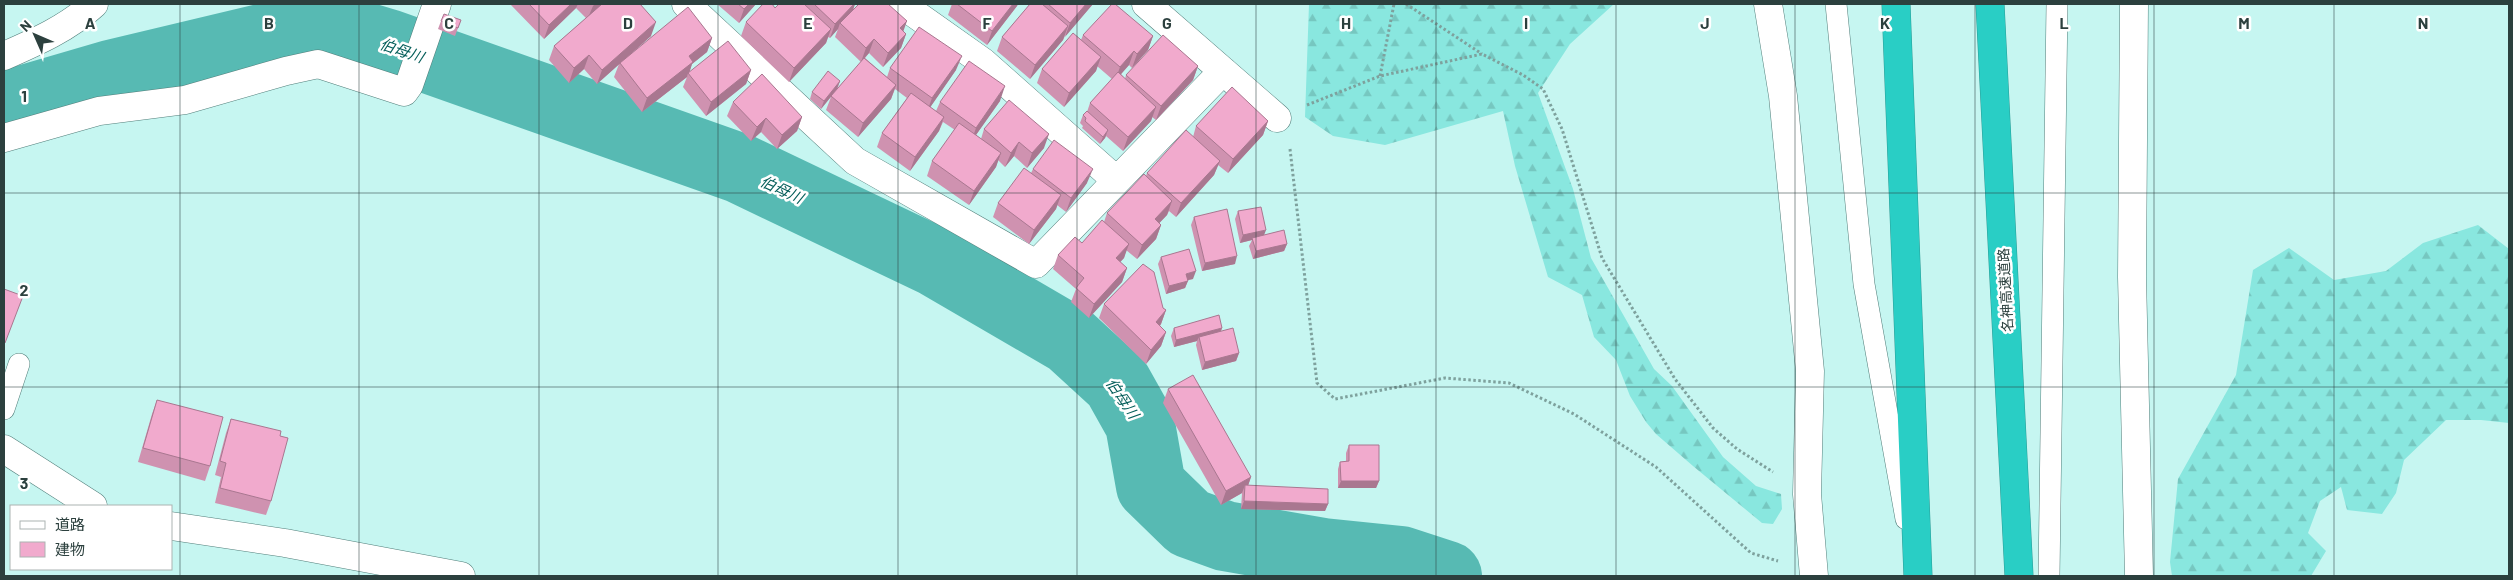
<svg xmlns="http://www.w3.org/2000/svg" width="2513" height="580" font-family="Barlow,'Noto Sans JP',sans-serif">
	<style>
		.forest { fill: url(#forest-firs) }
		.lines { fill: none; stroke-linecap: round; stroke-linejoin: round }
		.river { stroke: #57bab3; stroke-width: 70 }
		.lane-casing { stroke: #527f7b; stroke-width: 22 }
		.street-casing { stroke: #527f7b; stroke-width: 29 }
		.highway-casing { stroke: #2a9c96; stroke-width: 29 }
		.path { stroke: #7ea19d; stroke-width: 3; stroke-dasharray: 2.5 2.5; stroke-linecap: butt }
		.lane { stroke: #fff; stroke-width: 21 }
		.street { stroke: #fff; stroke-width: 28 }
		.highway { stroke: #29cec5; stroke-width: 28 }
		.wall { fill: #cf92b0 }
		.shaded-wall { fill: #a97790 }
		.building { fill: #f1aacd; stroke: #a97790 }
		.grid { fill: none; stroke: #2c403e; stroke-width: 1; stroke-opacity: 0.55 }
		.labels { text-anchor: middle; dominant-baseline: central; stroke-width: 5; stroke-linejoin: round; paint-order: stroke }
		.street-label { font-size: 14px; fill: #2c403e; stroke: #fff }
		.water-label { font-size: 15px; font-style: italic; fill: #055e5a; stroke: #fff }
		.grid-label { font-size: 16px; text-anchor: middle; font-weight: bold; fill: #2c403e; stroke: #fff; stroke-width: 5; stroke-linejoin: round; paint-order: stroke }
	</style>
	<defs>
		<pattern id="forest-firs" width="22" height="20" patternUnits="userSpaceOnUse" patternTransform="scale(1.25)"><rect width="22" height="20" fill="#89e7df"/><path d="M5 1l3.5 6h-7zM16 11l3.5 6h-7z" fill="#76c7c0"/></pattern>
	</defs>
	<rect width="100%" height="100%" fill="#c6f6f1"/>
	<path class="forest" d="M1309,4H1614L1570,44L1538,93L1573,189L1591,258L1654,369L1672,386L1723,457L1756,486L1781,494L1782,509L1773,524L1762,523L1693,466L1656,434L1646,422L1630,396L1616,360L1594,337L1582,295L1548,277L1515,166L1503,111L1385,145L1333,136L1305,117Z
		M2478,225L2509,249V423L2481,420H2446L2404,460L2396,493L2382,514L2347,510L2341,487L2320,501L2308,533L2326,551L2311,576H2172L2170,562L2178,479L2236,375L2253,270L2289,248L2334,280L2386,271L2423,243Z"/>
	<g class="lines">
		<path class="river" d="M4,106L110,75L291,32L341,30L388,44L739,168L936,262L1070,340L1117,383L1140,424L1151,486L1189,523L1225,536L1323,553L1401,561L1447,576"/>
		<g class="lane-casing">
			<path id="lane" d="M1836,4L1864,284L1906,519
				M4,409L19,364
				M2049,576L2057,4"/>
		</g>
		<g class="street-casing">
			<path id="street" d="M686,4L855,161L1036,264L1223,71
				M901,4L983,62L1116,180
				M1146,4L1277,118
				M1768,4L1783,96L1810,371L1807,494L1814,576
				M2134,4L2132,277L2139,576
				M4,56C36,42 68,28 94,4
				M4,138L99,111L185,100L286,71L318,64L404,92L409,85L437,4
				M4,449L93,506
				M171,526L285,543L461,576"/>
		</g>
		<g class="highway-casing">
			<path id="highway" d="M1896,4L1918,576
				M1990,4L2019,576"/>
		</g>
		<path class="path" d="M1406,4L1482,54
			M1380,76L1394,4
			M1307,105L1380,76L1482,54L1523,75L1543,89L1562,129L1602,258L1675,379L1713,428L1737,449L1773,472
			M1290,149L1317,383L1335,399L1445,378L1509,383L1574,414L1656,467L1751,553L1778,561"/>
		<use href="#lane" class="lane"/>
		<use href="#street" class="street"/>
		<use href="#highway" class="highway"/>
	</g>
	<path class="wall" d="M510,4H640L651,36L631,54L712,38L707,52L692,64L689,72L751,70L746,84L706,116L683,87L687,77L642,112L614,77L619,64L597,84L584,69L569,83L549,60L554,46L586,18L576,8L544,39Z
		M717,4H756L739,23Z
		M779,4H855L853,10L903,32L906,34L901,48L883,67L869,53L865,58L887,77L890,68L956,70L930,107L936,111L940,102L1000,101L976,135L981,139L984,129L1044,148L1027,168L1014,156L1005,167L998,160L996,167L969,205L927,176L932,161L955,130L943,122L939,131L910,171L877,147L882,133L907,98L895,89L891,99L858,137L826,110L831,97L821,109L810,99L812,92L840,81L837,89L861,62L835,37L838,29L830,38L828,37L826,43L789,82L741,36L746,22L775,8Z
		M952,4H1018L1017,6L987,45L948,15Z
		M1030,4H1093L1065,36L1063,40L1030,79L997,51L1002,37Z
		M461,20L455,36L438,29L441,21Z
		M1083,35L1153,36L1148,50L1132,68L1129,65L1121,74L1125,79L1126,75L1198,66L1193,80L1156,120L1152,117L1151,121L1123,151L1106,136L1105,138L1100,144L1082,128L1083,126L1080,123L1083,115L1087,112L1090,103L1112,79L1097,66L1096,71L1064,107L1037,83L1042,69L1081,40Z
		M733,102L802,117L797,131L777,149L761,132L751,141L727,116Z
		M1268,121L1263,135L1228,173L1218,165L1214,175L1176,217L1169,211L1167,215L1159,223L1161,225L1156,239L1137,259L1126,250L1124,258L1120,262L1127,268L1122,282L1089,318L1071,302L1076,289L1053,269L1058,255L1082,243L1104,222L1107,213L1146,176L1147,173L1193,137L1196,126Z
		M1033,169L1087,183L1066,212L1057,205L1056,209L1029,244L993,217L998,203L1031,173Z
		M1238,211L1264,235L1287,244L1284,251L1253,259L1249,246L1252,240L1240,243L1235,219Z
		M1194,217L1235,264L1202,271L1191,225Z
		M1161,257L1193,279L1188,280L1185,288L1166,294L1158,264Z
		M1104,304L1163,308L1166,310L1161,324L1160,326L1166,332L1161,346L1146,364L1099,318Z
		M1174,328H1222L1221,332L1239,353L1236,361L1202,370L1196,345L1197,341L1174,347L1171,336Z
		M1168,389L1251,477L1248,486L1328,504L1325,511L1241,509L1242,493L1221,505L1163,403Z
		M157,400L210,466L205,481L138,462L152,414Z
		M231,419L280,436L271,501L266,515L215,503L221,477L215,475L226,433Z
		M1349,445L1379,481L1376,488H1338V469L1340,462L1346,461V453Z"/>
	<path class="shaded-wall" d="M571,4H578L576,8L544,39L549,25Z
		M595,4H605L587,20L593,6Z
		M749,4H756L739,23L744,9Z
		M854,4H855L851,16L840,23L838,29L830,38L835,24Z
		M1013,4H1018L1017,6L987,45L992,31Z
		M1086,4H1093L1065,37L1070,23Z
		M907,21L902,35L900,28Z
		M656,22L651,36L597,84L602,70Z
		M1068,26L1063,40L1030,79L1035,65Z
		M831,29L826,43L789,82L794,68Z
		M906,34L901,48L883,67L888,53Z
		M1153,36L1148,50L1132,68L1137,54Z
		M712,38L707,52L692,64L689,74L688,73L687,77L642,112L647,98L689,56Z
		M874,39L869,53L861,62L866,48Z
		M1134,51L1129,65L1115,81L1120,67Z
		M589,55L584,69L569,83L574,68Z
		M962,56L956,70L927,112L932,98Z
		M1101,57L1096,71L1064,107L1069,93Z
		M1198,66L1193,80L1156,120L1161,106Z
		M751,70L746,84L706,116L711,102Z
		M840,81L837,89L821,109L824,101Z
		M896,85L891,99L858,137L863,123Z
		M1005,86L1000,101L971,142L976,128Z
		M1156,107L1151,121L1123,151L1128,137Z
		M802,117L797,131L777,149L782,135Z
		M944,117L939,131L910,171L915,157Z
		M766,118L761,132L751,141L757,127Z
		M1268,121L1263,135L1228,173L1233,159Z
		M1108,130L1105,138L1100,144L1103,137Z
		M1049,134L1044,148L1027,168L1032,153Z
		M1019,142L1014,156L1005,167L1011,153Z
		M1001,153L996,167L969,205L974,191Z
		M1220,161L1214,175L1176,217L1181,203Z
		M1093,169L1087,183L1066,212L1071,198Z
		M1061,195L1056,209L1029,244L1034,230Z
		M1172,201L1167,215L1150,233L1155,219Z
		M1161,225L1156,239L1137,259L1142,245Z
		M1266,230L1263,238H1252V240L1240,243L1243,235Z
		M1129,244L1124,258L1111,272L1116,258Z
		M1287,244L1284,251L1253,259L1256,251Z
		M1237,256L1235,264L1202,271L1205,263Z
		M1127,268L1122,282L1089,318L1094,304Z
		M1196,271L1193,279L1183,281L1186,274Z
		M1188,281L1185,288L1166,294L1169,286Z
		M1166,310L1161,324L1151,336L1156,322Z
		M1222,328L1219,335L1199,337L1197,341L1174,347L1176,340Z
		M1166,332L1161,346L1146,364L1151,350Z
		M1239,353L1236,361L1202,370L1205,362Z
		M1251,477L1246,491L1245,485L1242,493L1221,505L1226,491Z
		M1341,481H1379L1376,488H1338Z
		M1244,501L1328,504L1325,511L1241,509Z"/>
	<path class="building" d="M529,4H571L549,25Z
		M602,4H640L656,22L602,70L589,55L574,68L554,46Z
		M738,4H749L744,9Z
		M763,4H772L775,8L779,4H804L831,29L794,68L746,22Z
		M814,4H854L835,24Z
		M859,4H888L907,21L900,28L906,34L888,53L874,39L866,48L840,23Z
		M957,4H1013L992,31Z
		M1030,4H1042L1068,26L1035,65L1002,37Z
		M1048,4H1086L1070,23Z
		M1112,4H1115L1153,36L1137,54L1134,51L1120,67L1083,35Z
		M688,7L712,38L689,56L693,62L647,98L620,63Z
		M444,14L461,20L458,28L441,21Z
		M919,27L962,56L932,98L890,68Z
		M1073,33L1101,57L1069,93L1042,69Z
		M1163,35L1198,66L1161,106L1126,75Z
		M728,41L751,70L711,102L688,73Z
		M864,58L896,85L863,123L831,96Z
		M969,61L1005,86L976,128L940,102Z
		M828,71L840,81L824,101L812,92Z
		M1118,72L1156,107L1128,137L1090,103Z
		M762,74L802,117L782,135L766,118L757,127L733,102Z
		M1232,87L1268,121L1233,159L1196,126Z
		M911,93L944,117L915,157L882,133Z
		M1009,100L1049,134L1032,153L1019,142L1011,153L984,129Z
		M1087,111L1108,130L1103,137L1085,121L1086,118L1083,115Z
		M959,123L1001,153L974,191L932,161Z
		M1186,130L1220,161L1181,203L1147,173Z
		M1054,140L1093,169L1071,198L1033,169Z
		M1024,168L1061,195L1034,230L998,203Z
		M1144,174L1172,201L1155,219L1161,225L1142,245L1107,213Z
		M1261,207L1266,230L1243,235L1238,211Z
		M1227,209L1237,256L1205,263L1194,217Z
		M1102,220L1129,244L1116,258L1127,268L1094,304L1076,288L1084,278L1058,255L1075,237L1082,243Z
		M1284,230L1287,244L1256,251L1252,238Z
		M1189,249L1196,271L1186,274L1188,281L1169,286L1161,257Z
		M1143,264L1154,272L1163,308L1166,310L1156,322L1166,332L1151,350L1104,304Z
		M4,289L23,296L5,343H4Z
		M1219,315L1222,328L1176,340L1174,328Z
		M1233,328L1239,353L1205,362L1199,337Z
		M1193,375L1251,477L1226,491L1168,389Z
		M157,400L223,417L210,466L143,448Z
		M231,419L281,431L280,436L288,438L271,501L220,488L226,463L220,461Z
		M1349,445H1379V481H1341L1340,462L1349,461Z
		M1245,485L1328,489V504L1244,501Z"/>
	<path class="grid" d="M180,4V576M359,4V576M539,4V576M718,4V576M898,4V576M1077,4V576M1256,4V576M1436,4V576M1616,4V576M1795,4V576M1975,4V576M2154,4V576M2334,4V576M4,193H2509M4,387H2509"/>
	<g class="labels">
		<g class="street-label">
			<text transform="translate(2005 290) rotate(-93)">名神高速道路</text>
		</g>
		<g class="water-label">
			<text transform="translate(402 50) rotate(19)">伯母川</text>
			<text transform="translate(782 189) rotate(25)">伯母川</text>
			<text transform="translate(1123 398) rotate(56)">伯母川</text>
		</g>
	</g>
	<g class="grid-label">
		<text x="90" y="29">A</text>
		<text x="269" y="29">B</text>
		<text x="449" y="29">C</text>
		<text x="628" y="29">D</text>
		<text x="808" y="29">E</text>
		<text x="987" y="29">F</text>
		<text x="1167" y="29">G</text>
		<text x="1346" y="29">H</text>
		<text x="1526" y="29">I</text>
		<text x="1705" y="29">J</text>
		<text x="1885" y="29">K</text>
		<text x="2064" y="29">L</text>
		<text x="2244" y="29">M</text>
		<text x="2423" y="29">N</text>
		<text x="24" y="102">1</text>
		<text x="24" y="296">2</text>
		<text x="24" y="489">3</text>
	</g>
	<rect width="2513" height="580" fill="none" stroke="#2c403e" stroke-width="10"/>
	<rect x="10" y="505" width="162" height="65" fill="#ffffff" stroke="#abb3b2"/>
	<rect x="20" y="521" width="25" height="8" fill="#ffffff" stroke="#abb3b2"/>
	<text x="55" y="530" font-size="15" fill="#2c403e">道路</text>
	<rect x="20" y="542" width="25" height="15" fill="#f1aacd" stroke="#abb3b2"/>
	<text x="55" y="555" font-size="15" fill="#2c403e">建物</text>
	<g transform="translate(35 35) rotate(315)" stroke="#ffffff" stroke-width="4" paint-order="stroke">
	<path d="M0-4L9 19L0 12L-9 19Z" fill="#2c403e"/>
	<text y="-8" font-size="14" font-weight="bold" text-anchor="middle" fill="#2c403e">N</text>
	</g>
</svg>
